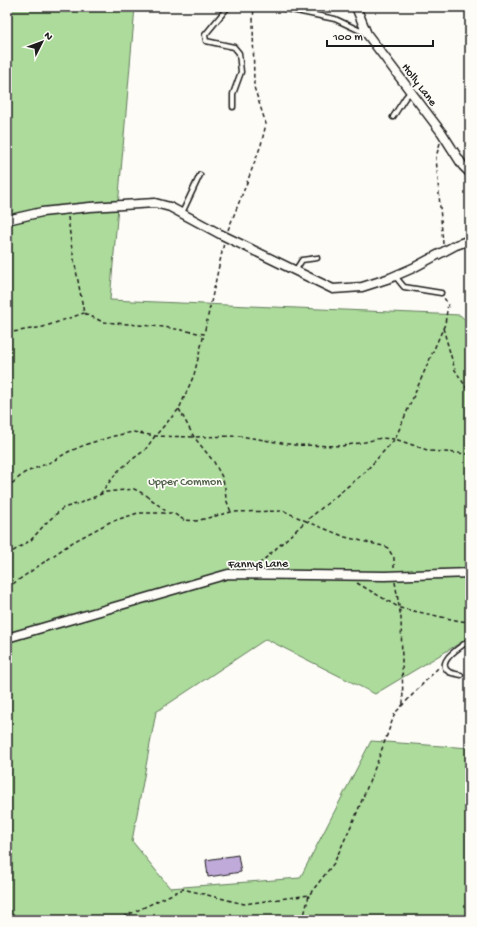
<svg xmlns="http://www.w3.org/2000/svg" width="477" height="927" viewBox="0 0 477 927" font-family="'Gochi Hand',sans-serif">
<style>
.green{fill:#acdb9b;stroke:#647c5c}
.building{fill:#c0aad9;stroke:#1c1c1c}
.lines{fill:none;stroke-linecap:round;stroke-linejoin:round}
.service-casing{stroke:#1c1c1c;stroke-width:7}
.minor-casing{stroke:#1c1c1c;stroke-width:11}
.path{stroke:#1c1c1c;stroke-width:1.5;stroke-dasharray:4 3;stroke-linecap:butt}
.service{stroke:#fdfcf7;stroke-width:4}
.minor{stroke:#fdfcf7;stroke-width:8}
.labels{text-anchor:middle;stroke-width:3.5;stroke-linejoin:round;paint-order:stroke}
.street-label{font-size:12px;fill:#1c1c1c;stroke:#fdfcf7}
.park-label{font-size:12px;fill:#4e5f48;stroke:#fdfcf7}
</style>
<rect width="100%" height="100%" fill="#fdfcf7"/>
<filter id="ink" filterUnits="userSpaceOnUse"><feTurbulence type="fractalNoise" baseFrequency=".025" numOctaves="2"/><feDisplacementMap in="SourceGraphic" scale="8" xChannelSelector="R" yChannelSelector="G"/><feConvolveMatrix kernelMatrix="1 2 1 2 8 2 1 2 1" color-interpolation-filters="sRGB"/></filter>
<g filter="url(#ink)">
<path class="green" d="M7 7H135L110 300 460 315 470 324V637L375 694 266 639 156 712 132 841 170 888 300 878 371 741 470 748V920H7Z"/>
<path class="building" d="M238 855 241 872 208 877 206 860Z"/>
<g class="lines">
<g class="service-casing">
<path id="service" d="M228 7 205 35 206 41 234 47 239 53 241 72 233 94V107
M277 7 335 19 367 34
M393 117 405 98 410 92
M182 213 200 175
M295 271 302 260 317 258
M395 276 404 287 441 293
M461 675C458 674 453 674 449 672 434 662 463 645 470 640"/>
</g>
<g class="minor-casing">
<path id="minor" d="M356 7 367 34 442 133 463 166 470 173
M7 220 42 212 90 207 155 203 170 207 220 234 333 289 362 287 390 278 413 268 456 245 470 240
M7 638 228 574 385 576 470 573"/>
</g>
<path class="path" d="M440 143 436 157 443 244
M68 217 71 243 84 313 103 322 164 327 204 334 224 243
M228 230 246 185 261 145 266 124 254 87 253 20 254 7
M443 328 455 370 470 393
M7 333 43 327 84 313
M179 409 194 437 214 462 222 477 225 488 226 499 231 512
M7 488 24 473 53 461 68 452 87 444 114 436 133 432 155 436 194 437 240 436 294 445 342 446 365 442 381 438 395 439 430 451 470 454
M100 494 118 471 130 461 145 450 155 436 179 409 194 375 204 334
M7 555 31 540 46 523 63 508 80 503 106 492 134 489 146 495 167 512
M394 568V558L387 547 345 537 306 521 365 472 395 439 445 324 448 304 444 298
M395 582 401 618 403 704
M357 583 400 608 460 621 470 622
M7 588 73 542 110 522 138 513H173L184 520 196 521 231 512 284 511 306 521 257 566
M117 920 183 889 244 904 309 895 334 863 356 815 378 760 395 713 439 667
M303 920 309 895"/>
<use href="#service" class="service"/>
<use href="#minor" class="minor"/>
</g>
</g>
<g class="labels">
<g class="street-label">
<text transform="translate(420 84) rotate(53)" y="4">Holly Lane</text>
<text transform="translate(258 563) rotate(-1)" y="4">Fannys Lane</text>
</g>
<g class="park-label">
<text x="185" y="485">Upper Common</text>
</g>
</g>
<rect width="477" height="927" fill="none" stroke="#fdfcf7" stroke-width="24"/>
<rect x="12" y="12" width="453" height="903" fill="none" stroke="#1c1c1c" stroke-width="1.5" filter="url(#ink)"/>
<g transform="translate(42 42) rotate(48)" stroke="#fdfcf7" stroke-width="3" paint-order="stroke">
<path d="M0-3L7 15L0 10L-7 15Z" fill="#1c1c1c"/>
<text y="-6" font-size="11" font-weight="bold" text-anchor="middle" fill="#1c1c1c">N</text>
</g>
<path d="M327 40v6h106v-6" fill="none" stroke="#1c1c1c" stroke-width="2"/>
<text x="333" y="40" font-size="12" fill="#1c1c1c" stroke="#fdfcf7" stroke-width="3" paint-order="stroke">100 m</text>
</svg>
